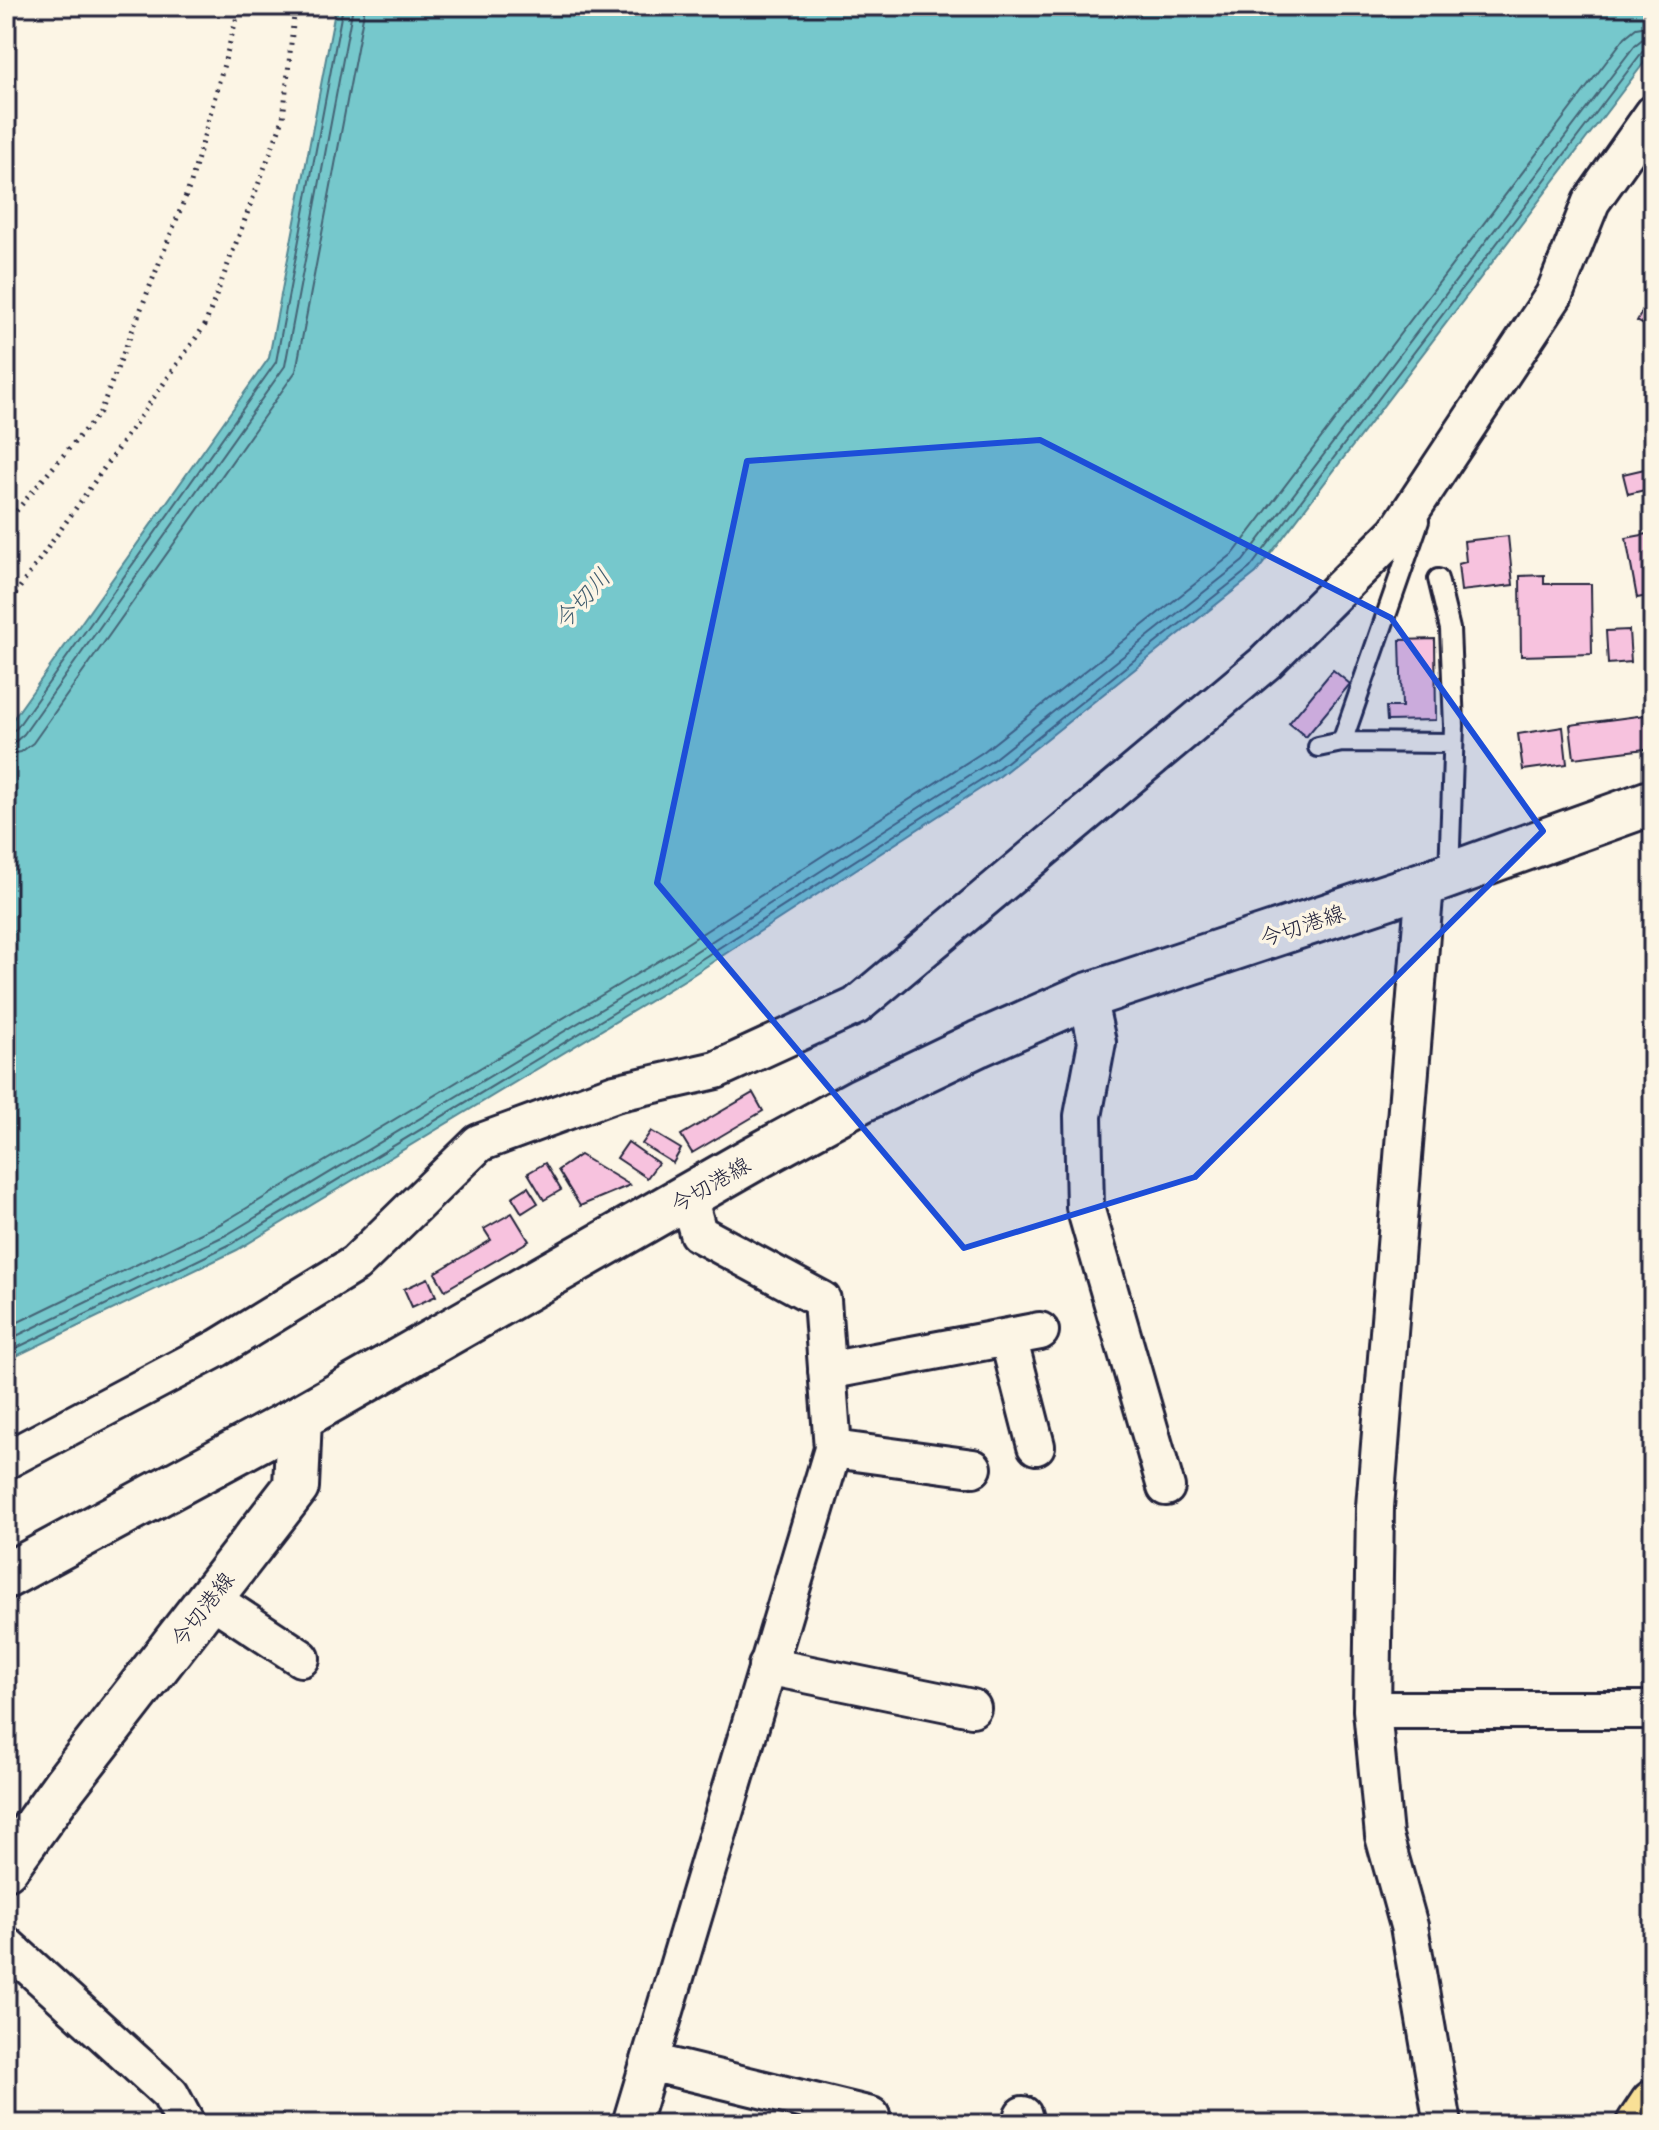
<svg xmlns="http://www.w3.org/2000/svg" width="1659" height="2130" viewBox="0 0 1659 2130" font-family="Pangolin,'Klee One',sans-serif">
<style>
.water{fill:#76c8cc;stroke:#548692;stroke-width:2}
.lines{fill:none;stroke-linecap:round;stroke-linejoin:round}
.shore{stroke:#446475;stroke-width:2}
.building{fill:#f7c2de;stroke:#22223b;stroke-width:2}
.lane-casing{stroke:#22223b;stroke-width:24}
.street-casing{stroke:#22223b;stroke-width:42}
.secondary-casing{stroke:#22223b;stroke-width:50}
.primary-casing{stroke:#22223b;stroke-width:50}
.path{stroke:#22223b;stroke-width:5;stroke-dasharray:2 6;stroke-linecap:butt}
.lane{stroke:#fcf5e5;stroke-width:18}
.street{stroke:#fcf5e5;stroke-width:36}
.secondary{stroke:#fcf5e5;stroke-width:44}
.primary{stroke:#f9e096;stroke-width:44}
.marked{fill:#1d4ed8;fill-opacity:0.2;stroke:#1d4ed8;stroke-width:6;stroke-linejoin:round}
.labels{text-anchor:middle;stroke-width:7;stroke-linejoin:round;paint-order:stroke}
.street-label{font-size:22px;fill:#22223b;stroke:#fcf5e5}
.water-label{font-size:24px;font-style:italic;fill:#3f5c6e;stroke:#fcf5e5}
</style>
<rect width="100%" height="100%" fill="#fcf5e5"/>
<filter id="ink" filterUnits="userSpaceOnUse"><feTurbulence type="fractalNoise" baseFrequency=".0125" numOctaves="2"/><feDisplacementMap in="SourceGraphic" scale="16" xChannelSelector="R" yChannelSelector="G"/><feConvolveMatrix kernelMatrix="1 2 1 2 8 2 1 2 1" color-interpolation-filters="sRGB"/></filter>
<g filter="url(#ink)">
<path class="water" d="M336 6H1653V51L1256 573 1000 776 691 976 237 1250 6 1361V729L269 358Z"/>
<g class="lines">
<path class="shore" d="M6 733 16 729 276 362 343 6
M6 743 16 741 24 734 285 366 353 6
M6 755 21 752 33 743 296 371 365 6
M6 1328 222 1223 675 951 983 752 1234 553 1625 37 1636 28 1653 25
M6 1341 228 1234 681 961 990 762 1243 561 1635 45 1644 38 1653 37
M6 1353 233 1243 686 969 996 770 1250 568 1643 51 1653 47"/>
</g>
<path class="building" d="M1653 291V330L1637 321Z
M1653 467V488L1628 494 1623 474Z
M1653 533V595L1637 598 1626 538Z
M1508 536 1513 585 1461 591 1458 564 1466 562 1464 541Z
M1544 575V584H1591L1592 654 1521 656 1520 576Z
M1629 630 1631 662 1608 664 1606 631Z
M1646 631H1653V698H1645Z
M1435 639 1436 720 1387 721 1386 707H1402L1400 640Z
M1333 670 1350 684 1306 737 1289 723Z
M1653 714V748L1574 758 1570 725Z
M1563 727 1567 764 1523 770 1518 734Z
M753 1093 763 1111 692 1153 681 1135Z
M651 1131 681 1149 673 1163 642 1144Z
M628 1142 658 1163 647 1178 617 1158Z
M580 1155 630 1185 580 1206 558 1170Z
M545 1163 561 1190 544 1200 528 1173Z
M528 1187 538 1203 522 1213 512 1197Z
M512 1213 529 1241 445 1290 435 1273 491 1240 484 1229Z
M428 1278 436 1296 412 1307 404 1289Z"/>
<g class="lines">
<g class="lane-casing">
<path id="lane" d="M1419 521 1342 742 1453 743
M1438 579 1450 629 1454 726 1449 875
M1318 747 1342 742"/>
</g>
<g class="street-casing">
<path id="street" d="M1425 884 1375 1507 1372 1710 1384 1836 1409 1926 1443 2124
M1087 996 1097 1042 1083 1116 1085 1207 1166 1487
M1008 1337 1036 1446
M827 1371 1040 1331
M833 1449 973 1468
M6 1460 218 1348 355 1264 479 1143 615 1093 716 1070 856 1006 1265 663 1397 532 1554 295 1591 202 1653 114
M210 1598 301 1658
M767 1666 972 1708
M1372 1710H1653
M6 1945 170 2094 186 2124
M650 2062 871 2116
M631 2124 833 1449 822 1300 698 1233 688 1196
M1021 2124 1023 2115"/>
</g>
<g class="secondary-casing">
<path id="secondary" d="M6 1576 299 1418 751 1160 861 1100 978 1044 1087 996 1425 884 1653 802
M6 1867 65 1785 296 1487 299 1418"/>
</g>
<g class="primary-casing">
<path id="primary" d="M1639 2124 1653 2103"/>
</g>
<path class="path" d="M6 523 100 412 191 183 240 6
M6 607 205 325 283 119 295 6"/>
<use href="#lane" class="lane"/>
<use href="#street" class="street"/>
<use href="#secondary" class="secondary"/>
<use href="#primary" class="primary"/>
</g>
</g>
<path class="marked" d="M1040 440 1391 618 1543 831 1195 1177 964 1248 657 883 747 461Z"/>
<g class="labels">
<g class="street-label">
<text transform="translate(1302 925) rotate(-18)" y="8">今切港線</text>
<text transform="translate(710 1184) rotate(-30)" y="8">今切港線</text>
<text transform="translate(202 1609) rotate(-52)" y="8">今切港線</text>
</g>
<g class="water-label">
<text transform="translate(582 599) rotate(-48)" y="8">今切川</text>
</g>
</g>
<rect width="1659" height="2130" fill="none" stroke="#fcf5e5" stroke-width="32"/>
<rect x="16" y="16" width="1627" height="2098" fill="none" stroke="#22223b" stroke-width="3" filter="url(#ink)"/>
</svg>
